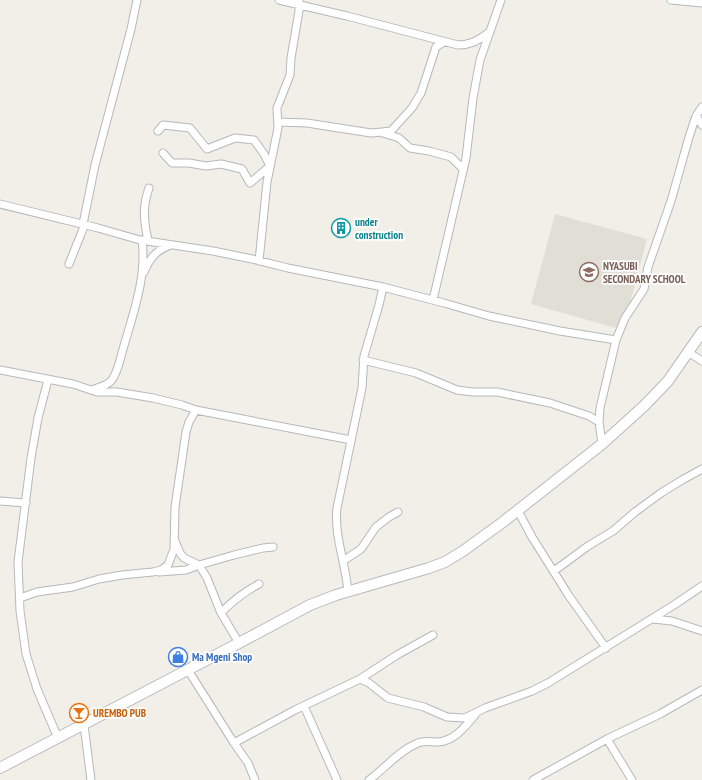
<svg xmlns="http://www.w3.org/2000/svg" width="702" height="780" viewBox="0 0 702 780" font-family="'PT Sans Narrow',sans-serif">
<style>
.education{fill:#e1ded6}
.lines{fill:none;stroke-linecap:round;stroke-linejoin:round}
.street-casing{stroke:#b5b8bc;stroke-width:9}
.secondary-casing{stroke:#b6babf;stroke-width:12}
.street{stroke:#fff;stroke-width:7}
.secondary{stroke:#fff;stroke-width:10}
.labels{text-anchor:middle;stroke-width:3.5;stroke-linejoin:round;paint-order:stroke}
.culture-label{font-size:11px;font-weight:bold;fill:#0d838f;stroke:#fff;text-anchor:start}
.education-label{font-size:11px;font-weight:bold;fill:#785e54;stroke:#fff;text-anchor:start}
.shop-label{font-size:11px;font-weight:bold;fill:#366cbe;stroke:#fff;text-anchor:start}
.food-label{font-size:11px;font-weight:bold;fill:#c56008;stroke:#fff;text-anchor:start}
</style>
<rect width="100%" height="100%" fill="#f1efe8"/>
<path class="education" d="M555 214 647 239 623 330 531 304Z"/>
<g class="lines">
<g class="street-casing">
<path id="street" d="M279 0 347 16 458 45C469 45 480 40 488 33
M671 0 702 3
M696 116 702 125
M279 122 307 123 371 133 382 132 391 131 412 108 421 93 436 47 444 42
M158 131 163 125 190 128 207 149 235 138 254 140 264 154 270 166 250 183 242 169 221 164 206 166 189 163H172L163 153
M383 133 399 138 410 148 429 151 451 157 463 169
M0 204 98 228 140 240 213 251 252 259 288 268 383 287 444 303 489 316 560 331 616 340
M83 224 95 165 131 29 137 0
M148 241C144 221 142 208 149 188
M259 261 267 182 278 128 277 108 290 75 291 58 299 11V0
M69 264 85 224
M144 272C150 258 156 250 171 245
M433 300 466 158 473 98 480 60 501 0
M688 352 702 361
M363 360 416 373 457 390 473 392H497L550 403 589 416 599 422
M0 370 73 384 97 392H117L153 398 182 405 196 410 351 440
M48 380 38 418 31 458 18 562 20 611 26 654 37 689 58 738
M91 390C98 388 106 386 111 381 118 373 120 359 123 349 133 314 147 277 142 240
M602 444 599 422 600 408 616 340 625 318 644 289 648 267 671 201 689 137 696 116 702 107
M0 501 26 503
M518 511 532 537 569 596 606 648
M175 541 180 553 184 558 199 565 207 578 221 613 239 643
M343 561 361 549 376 527 389 517 398 512
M554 571 588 546 613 531 635 512 661 493 682 480 702 469
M159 572 186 570 199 565 234 555 263 548 273 547
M348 592C346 564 334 537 337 508L362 388 364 356 379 305 383 287
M20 598 37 592 73 587 99 579 122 575 153 572 161 570 168 565 174 549 175 507 186 432 189 422 196 410
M221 613C233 600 244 592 259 584
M653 619 672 621 702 631
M188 670 234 743 248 763 255 780
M360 679 369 683 388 698 424 707 447 717 465 718 485 708 532 691 548 683 674 605 702 586
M304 706 337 780
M84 725 91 780
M607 739 632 780
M234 743 295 710 360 679 397 655 433 635
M369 780C383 770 400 750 416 744 423 740 430 742 438 742 454 741 465 727 475 715
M533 780 607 739 660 714 702 690"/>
</g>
<g class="secondary-casing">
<path id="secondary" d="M0 768 239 643 310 605 336 595 429 568 445 562 463 551 503 522 602 444 644 406 668 381 702 332"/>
</g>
<use href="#street" class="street"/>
<use href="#secondary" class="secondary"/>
</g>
<defs>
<g id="building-ring" transform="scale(1)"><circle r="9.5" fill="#fff" stroke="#0f9aa8" stroke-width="1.5"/><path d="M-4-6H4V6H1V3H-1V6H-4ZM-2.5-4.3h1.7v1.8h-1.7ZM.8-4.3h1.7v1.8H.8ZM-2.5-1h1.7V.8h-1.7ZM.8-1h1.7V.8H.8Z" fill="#0f9aa8"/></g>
<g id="school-ring" transform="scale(1)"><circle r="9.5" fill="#fff" stroke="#8d6e63" stroke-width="1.5"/><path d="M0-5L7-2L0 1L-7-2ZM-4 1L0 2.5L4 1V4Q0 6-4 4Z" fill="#8d6e63"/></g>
<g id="shop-ring" transform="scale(1)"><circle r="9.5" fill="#fff" stroke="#3f7fe0" stroke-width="1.5"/><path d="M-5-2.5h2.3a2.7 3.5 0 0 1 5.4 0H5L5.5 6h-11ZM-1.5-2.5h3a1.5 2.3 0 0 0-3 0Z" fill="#3f7fe0"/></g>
<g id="bar-ring" transform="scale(1)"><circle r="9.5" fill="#fff" stroke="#e8710a" stroke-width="1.5"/><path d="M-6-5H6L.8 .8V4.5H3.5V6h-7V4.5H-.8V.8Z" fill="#e8710a"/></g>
</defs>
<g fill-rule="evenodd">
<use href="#building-ring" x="341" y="228"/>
<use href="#school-ring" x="589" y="272"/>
<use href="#shop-ring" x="178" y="657"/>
<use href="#bar-ring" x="79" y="713"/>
</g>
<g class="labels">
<g class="culture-label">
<text x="355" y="226">under<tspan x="355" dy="13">construction</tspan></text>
</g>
<g class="education-label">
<text x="603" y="270">NYASUBI<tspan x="603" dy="13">SECONDARY SCHOOL</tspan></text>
</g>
<g class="shop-label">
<text x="192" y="661">Ma Mgeni Shop</text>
</g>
<g class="food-label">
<text x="93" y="717">UREMBO PUB</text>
</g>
</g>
</svg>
